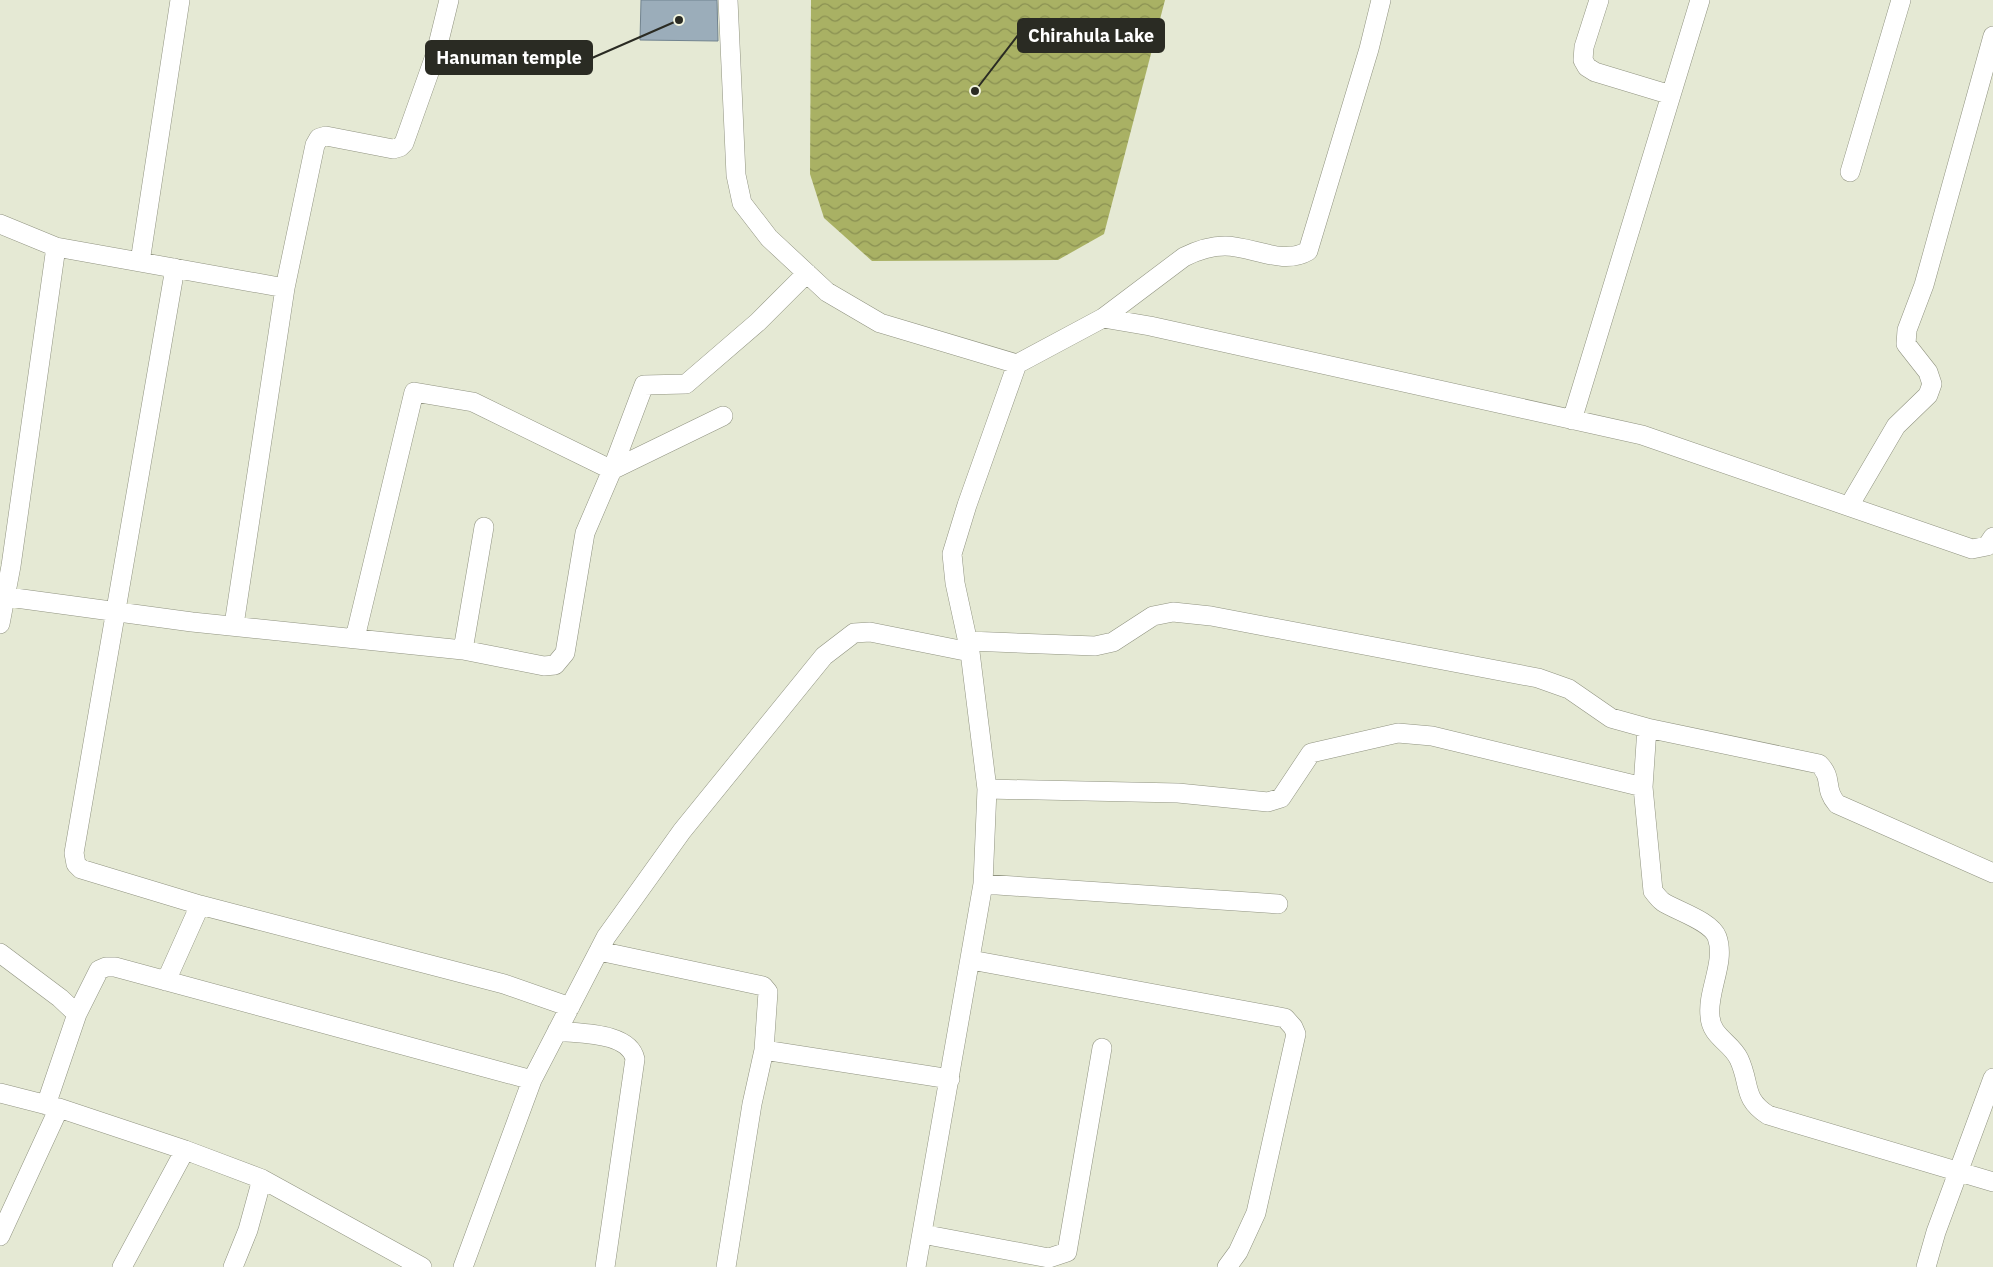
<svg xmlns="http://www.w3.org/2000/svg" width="1993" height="1267" viewBox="0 0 1993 1267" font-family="'IBM Plex Sans',sans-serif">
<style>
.water{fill:url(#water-waves)}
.building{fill:#9badba;stroke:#71838f}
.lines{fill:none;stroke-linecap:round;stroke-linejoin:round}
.minor-casing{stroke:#909380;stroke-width:20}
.minor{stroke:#fff;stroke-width:19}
.leader{fill:none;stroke:#2a2b23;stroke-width:2}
.callout-dot{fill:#2a2b23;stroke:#f3f6e1;stroke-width:2}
.callout{fill:#2a2b23;stroke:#2a2b23;stroke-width:2}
.callout-label{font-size:18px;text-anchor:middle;font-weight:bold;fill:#fff}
</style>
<defs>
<pattern id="water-waves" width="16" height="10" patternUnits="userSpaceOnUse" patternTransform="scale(1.25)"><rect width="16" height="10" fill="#a9b164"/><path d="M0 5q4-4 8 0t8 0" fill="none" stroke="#8a9052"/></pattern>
</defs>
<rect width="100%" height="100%" fill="#e5e9d4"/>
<path class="water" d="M811 0H1165L1104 234 1058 260 872 261 824 218 810 174Z"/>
<path class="building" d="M641 0H717L718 41 640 40Z"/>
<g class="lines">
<g class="minor-casing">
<path id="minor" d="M728 0 736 175 742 203 769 238 827 292 880 323 1017 364
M1599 0 1584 47 1583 60 1587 67 1595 72 1671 95
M1850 172 1901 0
M0 224 56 247 285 288 315 145 319 138 326 136 393 149 400 147 404 143 436 53 449 0
M140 262 180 0
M175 268 74 853 76 864 81 869 200 905
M1103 318 1150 326 1642 435 1972 549 1987 546 1993 537
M1572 420 1700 0
M612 470 644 385 686 384 758 322 807 273
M612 470 723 416
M1849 506 1896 426 1928 395 1932 384 1928 372 1906 344 1907 330 1924 285 1993 36
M0 596 192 622 463 650 484 527
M0 624 11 566 56 247
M234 625 285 288
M355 638 414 392 473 402 612 470 585 533 565 653 555 665 544 666 463 650
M968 641 1095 646 1113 642 1153 616 1173 612 1211 616 1538 678 1569 689 1611 718 1647 728 1819 764C1834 779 1823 788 1837 804L1993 873
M1647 728 1643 787 1653 891C1656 895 1659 899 1663 902 1677 911 1711 921 1717 937 1726 962 1707 991 1710 1016 1711 1037 1731 1042 1739 1059 1751 1085 1742 1098 1768 1115L1993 1182
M987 789 1178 793 1268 802 1281 798 1311 753 1398 733 1432 736 1643 787
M983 884 1278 904
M599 951 763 986 768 992 764 1050
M0 953 60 998 77 1014 46 1105
M971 960 1285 1018 1293 1027 1296 1034 1256 1213 1238 1252 1227 1267
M166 981 200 905 504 984 570 1007
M77 1014 99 970 106 967H115L532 1080
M557 1031C581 1034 629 1032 635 1059L605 1267
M0 1093 59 1108 185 1150 262 1179 422 1267
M922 1234 1049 1258 1067 1252 1102 1048
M0 1236 59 1108
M122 1267 185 1150
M233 1267 248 1230 262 1179
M463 1267 532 1080 606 937 682 831 824 656 854 633 870 632 970 652
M726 1267 752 1104 764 1050 950 1079
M916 1267 983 884 987 789 970 652 955 583 952 554 967 505 1017 364 1103 318 1184 257C1196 251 1212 246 1225 246 1252 246 1283 266 1308 251L1369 49 1381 0
M1926 1267 1936 1232 1993 1078"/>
</g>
<use href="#minor" class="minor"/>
</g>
<path class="leader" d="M975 91L1018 35M679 20L592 58"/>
<g class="callout-dot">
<circle cx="975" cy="91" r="5"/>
<circle cx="679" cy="20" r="5"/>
</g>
<g class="callout">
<rect x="1018" y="19" width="146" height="33" rx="5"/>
<rect x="426" y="41" width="166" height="33" rx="5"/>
</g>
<g class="callout-label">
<text x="1091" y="42">Chirahula Lake</text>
<text x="509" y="64">Hanuman temple</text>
</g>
</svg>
